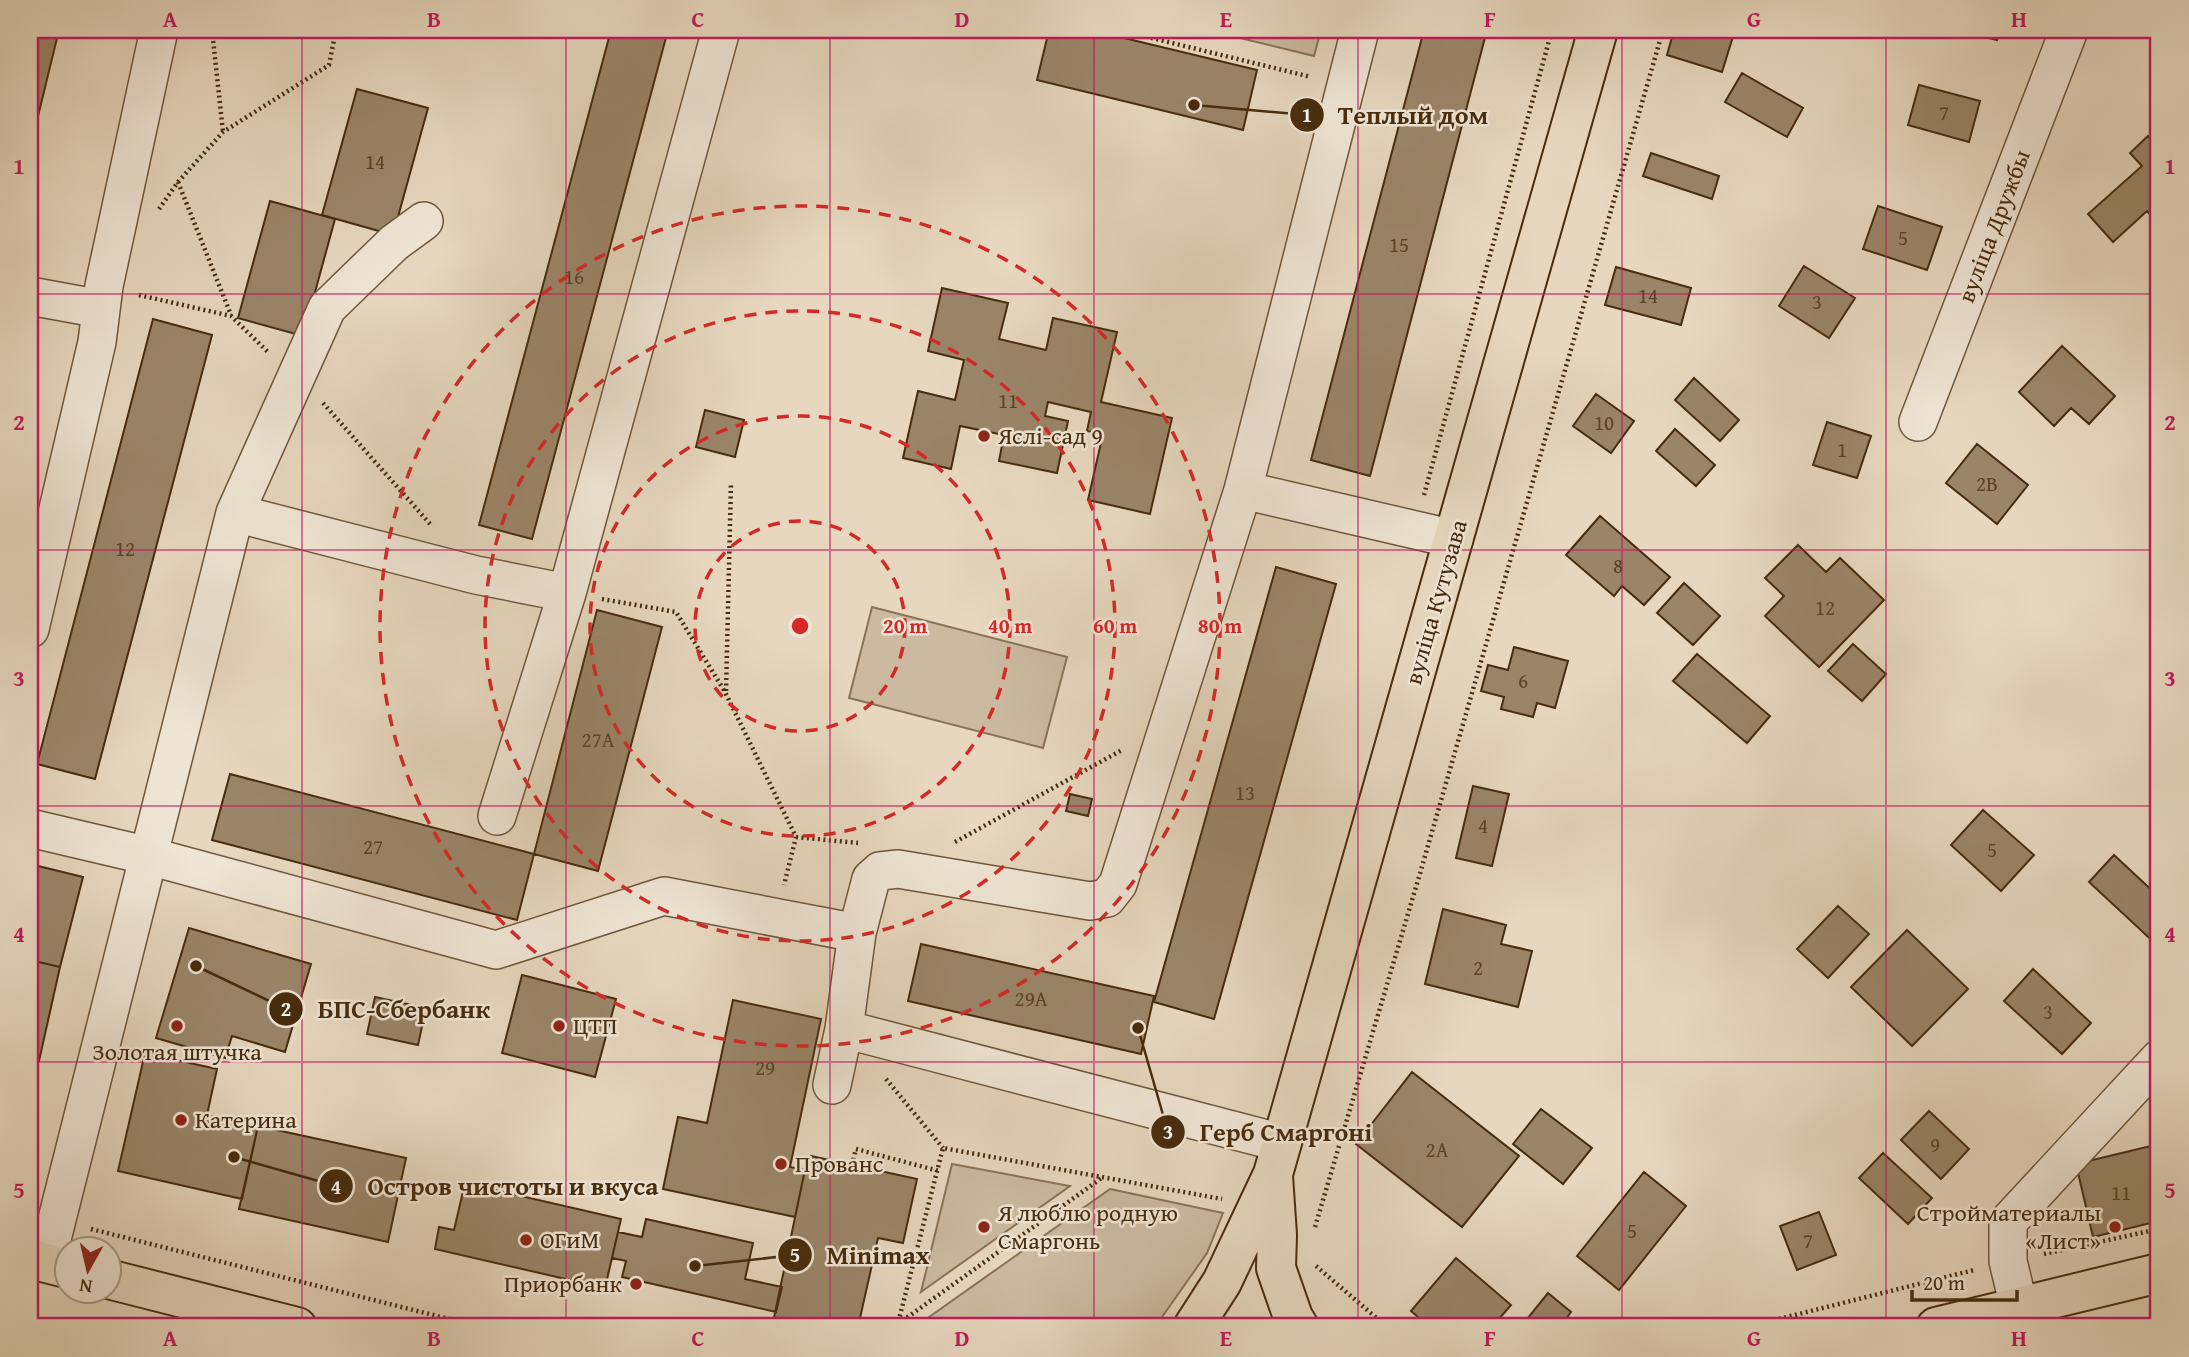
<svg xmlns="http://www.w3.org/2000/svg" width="2189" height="1357" viewBox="0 0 2189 1357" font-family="'Gentium Book Plus',serif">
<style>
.green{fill:#cbbaa0;stroke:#897356;stroke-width:2}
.building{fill:#9a8569;stroke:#472c0d;stroke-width:2}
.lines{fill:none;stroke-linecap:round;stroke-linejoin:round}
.minor-casing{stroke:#6f5739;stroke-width:40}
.major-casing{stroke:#472c0d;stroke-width:42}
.path{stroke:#472c0d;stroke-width:4.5;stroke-dasharray:2 3.5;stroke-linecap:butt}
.minor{stroke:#efe5d5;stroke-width:37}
.major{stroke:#e6d7be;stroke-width:38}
.grid{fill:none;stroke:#c2185b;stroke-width:2;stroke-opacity:0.55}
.ring{fill:none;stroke:#d62828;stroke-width:3.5;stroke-dasharray:12 9}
.poi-dot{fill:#8f2418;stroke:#efe5d5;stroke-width:2.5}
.labels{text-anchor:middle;stroke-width:5;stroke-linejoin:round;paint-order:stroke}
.number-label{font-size:21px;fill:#5c4224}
.street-label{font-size:24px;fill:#472c0d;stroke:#efe5d5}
.poi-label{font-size:24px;fill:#472c0d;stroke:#efe5d5;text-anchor:start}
.centre{fill:#d62828;stroke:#efe5d5;stroke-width:3.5}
.ring-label{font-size:21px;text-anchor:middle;font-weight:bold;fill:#d62828;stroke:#efe5d5;stroke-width:5;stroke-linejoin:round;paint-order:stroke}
.leader{fill:none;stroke:#472c0d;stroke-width:2.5}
.callout-dot{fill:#472c0d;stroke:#efe5d5;stroke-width:2.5}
.mark-label{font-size:21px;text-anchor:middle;font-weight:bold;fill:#fff}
.callout-label{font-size:26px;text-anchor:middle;font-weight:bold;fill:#472c0d;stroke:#efe5d5;stroke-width:5;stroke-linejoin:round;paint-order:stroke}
.neatline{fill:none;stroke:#c2185b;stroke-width:2.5}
.grid-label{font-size:23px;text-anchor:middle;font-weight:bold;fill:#c2185b}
</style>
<rect width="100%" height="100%" fill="#e6d7be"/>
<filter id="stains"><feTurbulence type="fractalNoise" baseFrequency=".00286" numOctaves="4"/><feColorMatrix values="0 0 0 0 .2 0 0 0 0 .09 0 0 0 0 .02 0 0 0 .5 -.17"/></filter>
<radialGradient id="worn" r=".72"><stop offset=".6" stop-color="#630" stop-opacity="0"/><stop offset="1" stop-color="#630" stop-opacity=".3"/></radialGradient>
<path class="green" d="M1207 30H1321L1314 56Z
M872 607 1067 657 1043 748 849 698Z
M952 1164 1070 1186 921 1292Z
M1110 1189 1223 1213 1207 1253 1155 1327H915Z"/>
<path class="building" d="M30 30H59L30 149Z
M611 30H668L532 539 479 525Z
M1049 30H1091L1257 70 1243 130 1037 80Z
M1424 30H1487L1370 476 1311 460Z
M1674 30H1735L1722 72 1667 55Z
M1955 30H1999L1997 40Z
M1742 73 1803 108 1787 137 1725 102Z
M1919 85 1980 101 1969 142 1908 125Z
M357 89 428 108 393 235 322 215Z
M2148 136 2159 149V224L2147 211 2113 242 2088 214 2142 166 2130 153Z
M1651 153 1719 176 1712 199 1643 176Z
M270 201 335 219 303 336 238 318Z
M1878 206 1942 227 1927 270 1863 249Z
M1804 266 1855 298 1829 338 1779 306Z
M1616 267 1691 288 1681 325 1605 305Z
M942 288 1008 303 999 339 1046 350 1053 318 1117 332 1101 402 1172 418 1150 514 1088 500 1103 434 1087 431 1091 412 1048 402 1045 416 1068 421 1057 473 999 461 1004 435 960 426 951 469 903 458 918 391 955 400 964 360 928 351Z
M153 319 212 335 95 779 37 764Z
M2062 346 2115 396 2089 424 2071 408 2054 426 2019 392Z
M1694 378 1739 420 1720 441 1675 400Z
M1596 394 1634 421 1611 453 1573 426Z
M705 410 744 420 735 457 696 447Z
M1827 422 1871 436 1857 478 1813 465Z
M1675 429 1715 465 1696 486 1656 451Z
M1977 444 2028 485 1997 524 1946 483Z
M1600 516 1670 577 1644 605 1622 586 1614 596 1566 555Z
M1798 545 1826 572 1840 558 1884 600 1819 667 1765 616 1784 596 1765 578Z
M1276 567 1336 584 1214 1019 1154 1002Z
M1684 583 1720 616 1693 645 1657 613Z
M597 610 662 627 598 871 534 854Z
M1853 644 1886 674 1862 701 1828 671Z
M1514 647 1568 661 1555 708 1537 703 1533 717 1501 709 1504 697 1481 691 1488 665 1508 670Z
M1697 654 1770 716 1747 743 1673 681Z
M230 774 534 854 517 920 212 840Z
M1473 786 1509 794 1492 866 1456 858Z
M1070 794 1092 799 1088 816 1066 811Z
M1983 810 2034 855 2001 891 1951 845Z
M2114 855 2159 897V947L2089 882Z
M30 864 83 877 60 967 30 960Z
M1838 906 1869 934 1828 978 1797 949Z
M1443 909 1506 925 1501 944 1532 951 1518 1007 1425 984Z
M189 928 311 964 285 1052 232 1036 225 1058 156 1038Z
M1907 930 1968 989 1912 1046 1851 987Z
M921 944 1154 996 1141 1054 908 1001Z
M30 960 60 967 39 1061 30 1059Z
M2033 969 2091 1023 2062 1054 2004 1001Z
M522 975 616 999 595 1077 502 1053Z
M375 997 426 1008 418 1045 367 1034Z
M733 1000 821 1019 790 1167 805 1170 795 1217 663 1189 678 1117 707 1123Z
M145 1053 217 1069 207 1115 258 1126 242 1199 118 1171Z
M1412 1072 1519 1156 1462 1227 1356 1144Z
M1541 1109 1592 1148 1563 1184 1513 1144Z
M1929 1111 1969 1149 1941 1179 1901 1140Z
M258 1126 406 1158 388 1242 239 1209Z
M2159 1144V1221L2093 1237 2076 1164Z
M1883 1153 1932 1198 1908 1224 1859 1178Z
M811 1156 917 1179 903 1243 878 1238 858 1327H772L805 1170Z
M1644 1172 1686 1206 1619 1290 1577 1256Z
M465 1183 621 1219 605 1288 435 1249 439 1227 454 1230Z
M1819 1212 1836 1255 1797 1270 1780 1226Z
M646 1219 753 1243 745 1279 782 1287 776 1312 622 1277 626 1261 612 1258 618 1232 642 1237Z
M1456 1258 1511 1305 1492 1327H1429L1411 1311Z
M1548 1293 1571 1312 1560 1327H1537L1527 1319Z"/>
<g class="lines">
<g class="minor-casing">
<path id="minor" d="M30 296 101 309
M1918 422 2069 30
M1243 490 1454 539
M235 513 476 575 567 593
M30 629 97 342 104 286 159 30
M497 816 567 593 721 30
M30 828 149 856 496 950 664 896 857 933
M844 1029 1282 1143
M832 1085 844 1029 857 933 871 879 880 871 898 869 1090 901 1107 898 1118 884 1243 490 1360 30
M46 1263 235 513 327 308 394 243 424 221
M2019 1307 2008 1261V1222L2159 1059"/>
</g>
<g class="major-casing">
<path id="major" d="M1273 1176 1277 1235 1276 1268 1293 1317 1299 1327
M30 1259 66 1268
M108 1279 297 1327
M1193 1327 1222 1282 1273 1174 1598 30
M1936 1327 2159 1273"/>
</g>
<path class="path" d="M212 30 223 132
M1119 30 1311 77
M178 182 231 315
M159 209 178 182 223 132 329 65 336 30
M139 295 231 316 268 352
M323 403 431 525
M1424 495 1552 30
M602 599 676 612 725 692 796 837 784 885
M726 691 731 483
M796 837 858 843
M955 842 1122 750
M886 1079 943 1148
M852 1165 856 1149 939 1171
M1315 1227 1421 870 1663 30
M91 1229 481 1327
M2044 1254 2159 1229
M1316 1266 1387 1327
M898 1324 1103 1177
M897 1327 943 1148 1222 1199
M1747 1327 1974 1270"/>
<use href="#minor" class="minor"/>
<use href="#major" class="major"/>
</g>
<path class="grid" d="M302 30V1327M566 30V1327M830 30V1327M1094 30V1327M1358 30V1327M1622 30V1327M1886 30V1327M30 294H2159M30 550H2159M30 806H2159M30 1062H2159"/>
<g class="ring">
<circle cx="800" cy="626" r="105"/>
<circle cx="800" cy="626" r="210"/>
<circle cx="800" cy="626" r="315"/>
<circle cx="800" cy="626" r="420"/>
</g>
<g class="poi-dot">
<circle cx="984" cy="436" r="7"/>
<circle cx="177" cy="1026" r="7"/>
<circle cx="559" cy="1026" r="7"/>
<circle cx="181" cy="1120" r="7"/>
<circle cx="781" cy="1164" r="7"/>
<circle cx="984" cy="1227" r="7"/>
<circle cx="2115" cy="1227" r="7"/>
<circle cx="526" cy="1240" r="7"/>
<circle cx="636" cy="1284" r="7"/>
</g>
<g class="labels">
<g class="number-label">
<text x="1944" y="120">7</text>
<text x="375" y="169">14</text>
<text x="1903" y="245">5</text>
<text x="1399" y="252">15</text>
<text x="574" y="284">16</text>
<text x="1648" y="303">14</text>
<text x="1817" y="309">3</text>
<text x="1008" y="408">11</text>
<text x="1604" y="430">10</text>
<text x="1842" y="457">1</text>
<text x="1987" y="491">2В</text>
<text x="125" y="556">12</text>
<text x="1618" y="573">8</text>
<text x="1825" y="615">12</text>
<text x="1523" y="688">6</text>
<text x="598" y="747">27А</text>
<text x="1245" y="800">13</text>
<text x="1483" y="833">4</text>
<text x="373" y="854">27</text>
<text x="1992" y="857">5</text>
<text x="1478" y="975">2</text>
<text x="1031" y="1006">29А</text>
<text x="2048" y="1019">3</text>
<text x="765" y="1075">29</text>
<text x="1935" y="1152">9</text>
<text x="1437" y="1157">2А</text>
<text x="2121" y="1200">11</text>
<text x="1632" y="1238">5</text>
<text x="1808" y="1248">7</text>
</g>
<g class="street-label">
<text transform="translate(1994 226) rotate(-69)" y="8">вуліца Дружбы</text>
<text transform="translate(1436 602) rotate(-74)" y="8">вуліца Кутузава</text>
</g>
<g class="poi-label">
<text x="998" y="444">Яслі-сад 9</text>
<text x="573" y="1034">ЦТП</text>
<text x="177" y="1060" text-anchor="middle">Золотая штучка</text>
<text x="195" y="1128">Катерина</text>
<text x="795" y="1172">Прованс</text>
<text x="998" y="1221">Я люблю родную<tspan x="998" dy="28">Смаргонь</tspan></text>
<text x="2101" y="1221" text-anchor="end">Стройматериалы<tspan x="2101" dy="28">«Лист»</tspan></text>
<text x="540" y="1248">ОГиМ</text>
<text x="622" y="1292" text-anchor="end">Приорбанк</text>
</g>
</g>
<circle cx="800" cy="626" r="10" class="centre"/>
<g class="ring-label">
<text x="905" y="633">20 m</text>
<text x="1010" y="633">40 m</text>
<text x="1115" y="633">60 m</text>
<text x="1220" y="633">80 m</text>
</g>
<path class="leader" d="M1194 105L1307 115M196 966L286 1009M1138 1028L1168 1132M234 1157L336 1186M695 1266L795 1255"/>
<g class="callout-dot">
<circle cx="1194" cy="105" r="7"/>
<circle cx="196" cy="966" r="7"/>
<circle cx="1138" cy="1028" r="7"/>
<circle cx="234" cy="1157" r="7"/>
<circle cx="695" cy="1266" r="7"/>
<circle cx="1307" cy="115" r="18"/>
<circle cx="286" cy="1009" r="18"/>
<circle cx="1168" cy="1132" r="18"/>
<circle cx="336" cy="1186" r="18"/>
<circle cx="795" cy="1255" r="18"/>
</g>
<g class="mark-label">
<text x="1307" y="122">1</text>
<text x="286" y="1016">2</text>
<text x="1168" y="1139">3</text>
<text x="336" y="1194">4</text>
<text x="795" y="1262">5</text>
</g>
<g class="callout-label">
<text x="1413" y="124">Теплый дом</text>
<text x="404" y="1018">БПС-Сбербанк</text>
<text x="1286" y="1141">Герб Смаргоні</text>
<text x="513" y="1195">Остров чистоты и вкуса</text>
<text x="878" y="1264">Minimax</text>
</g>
<rect width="2189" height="1357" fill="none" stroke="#e6d7be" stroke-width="77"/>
<g transform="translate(88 1270) rotate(188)"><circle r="33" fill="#efe5d5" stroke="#ac9b85" stroke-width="2"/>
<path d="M0-5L12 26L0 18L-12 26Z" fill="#8f2418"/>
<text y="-10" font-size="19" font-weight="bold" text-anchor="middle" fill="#472c0d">N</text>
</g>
<path d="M1912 1290v10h105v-10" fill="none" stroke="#472c0d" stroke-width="3.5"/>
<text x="1923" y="1290" font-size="21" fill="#472c0d" stroke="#efe5d5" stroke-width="5" paint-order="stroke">20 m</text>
<rect x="38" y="38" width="2112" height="1280" class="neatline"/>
<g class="grid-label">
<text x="170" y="27">A</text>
<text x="434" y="27">B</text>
<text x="698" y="27">C</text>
<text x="962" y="27">D</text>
<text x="1226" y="27">E</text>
<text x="1490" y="27">F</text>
<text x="1754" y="27">G</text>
<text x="2019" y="27">H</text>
<text x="19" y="174">1</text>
<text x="2170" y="174">1</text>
<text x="19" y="430">2</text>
<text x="2170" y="430">2</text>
<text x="19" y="686">3</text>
<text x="2170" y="686">3</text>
<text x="19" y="942">4</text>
<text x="2170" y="942">4</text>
<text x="19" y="1198">5</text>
<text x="2170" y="1198">5</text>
<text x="170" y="1346">A</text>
<text x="434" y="1346">B</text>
<text x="698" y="1346">C</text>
<text x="962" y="1346">D</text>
<text x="1226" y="1346">E</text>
<text x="1490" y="1346">F</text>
<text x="1754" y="1346">G</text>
<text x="2019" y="1346">H</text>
</g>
<rect width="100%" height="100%" filter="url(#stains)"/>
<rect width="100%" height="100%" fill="url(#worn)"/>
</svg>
